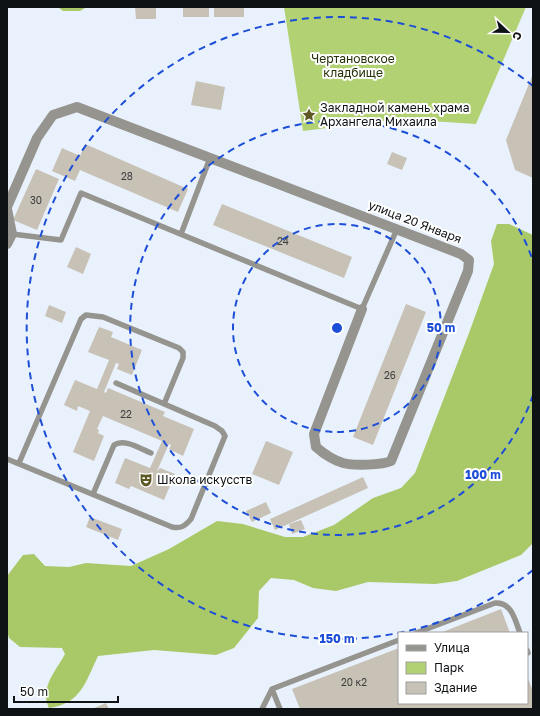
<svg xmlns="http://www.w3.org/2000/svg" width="540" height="716" viewBox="0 0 540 716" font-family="'Golos Text',sans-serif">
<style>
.green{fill:#b2d173}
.forest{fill:#a9c968}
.building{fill:#c7c1b6}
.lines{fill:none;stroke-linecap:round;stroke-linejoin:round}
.service{stroke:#96948f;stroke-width:5.5}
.minor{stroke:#96948f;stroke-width:10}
.ring{fill:none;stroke:#1d4ed8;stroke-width:2;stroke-dasharray:7 5}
.labels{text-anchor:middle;stroke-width:4;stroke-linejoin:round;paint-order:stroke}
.number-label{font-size:10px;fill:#3d3e3d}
.park-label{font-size:12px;fill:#243006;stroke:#fff}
.poi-label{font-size:12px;fill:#0f1215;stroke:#fff;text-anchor:start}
.street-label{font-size:12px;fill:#0f1215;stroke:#fff}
.centre{fill:#1d4ed8;stroke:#fff;stroke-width:2}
.ring-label{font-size:12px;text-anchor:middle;font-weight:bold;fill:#1d4ed8;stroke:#fff;stroke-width:4;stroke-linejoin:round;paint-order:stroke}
</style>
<rect width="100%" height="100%" fill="#e9f2fc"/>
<path class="green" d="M284 7H526L476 124 399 119 303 131Z"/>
<path class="forest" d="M58 7H87L80 11H63Z
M497 224H509L533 235V543L521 555 457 581 435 584 368 582 336 591 313 588 294 580 271 578 259 591 258 618 234 648 216 655 154 650 98 656C86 681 81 704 49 708 39 688 56 671 65 654L62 648 20 647 9 638 7 631V576L23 555 34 554 45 566 69 567 86 563 131 566 169 549 217 521 243 524 285 537H303L334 525 373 498 401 488 415 473 469 333 494 264 491 241Z"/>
<path class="building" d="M135 7H156V19H136Z
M183 7H209V17H183Z
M214 7H244V17H214Z
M533 74V178L515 170 506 140Z
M196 81 225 87 221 110 191 105Z
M85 144 188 189 178 212 80 170 75 181 52 171 62 148 80 156Z
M392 152 407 158 402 170 387 164Z
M36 169 59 179 37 230 13 220Z
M222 204 352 257 344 278 213 225Z
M76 247 91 254 83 274 67 267Z
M406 304 426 312 373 445 353 437Z
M49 305 66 312 62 323 45 316Z
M99 327 113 332 111 337 142 350 132 375 117 369 119 364 116 363 104 392 106 393 108 388 165 412 163 416 194 429 183 456 169 449 171 445 169 444 157 471 160 468 175 474 164 500 131 486 129 489 115 483 125 458 150 468 162 441 103 416 97 429 99 430 98 433 104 436 94 461 73 452 90 411 78 406 77 411 64 405 75 380 97 389 109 360 88 352Z
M266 441 293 452 279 485 252 474Z
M363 477 368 488 275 530 270 519Z
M266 502 271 513 252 522 246 511Z
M90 517 122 529 118 540 86 527Z
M301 520 305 529 292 534 289 524Z
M501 609 510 633H440Z
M399 648V703H527V676L533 691V709H300L292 689Z
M106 703 109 709H92Z"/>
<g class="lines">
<path class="service" d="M12 234 61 240 81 193 362 309 397 229
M181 234 210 158
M7 459 172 527C181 529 185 526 191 519L225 436 222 431 215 426 116 383
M19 463 81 319 86 315 103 317 179 348 183 352V358L164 404
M93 494 114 445C124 438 141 449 151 453
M416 633 495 603C512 602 515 620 520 633
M527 650 528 653
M272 689 280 709
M262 709 272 689 399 640"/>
<path class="minor" d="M7 207 37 138 53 115 77 107 461 254 469 260 468 271 391 461C382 465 354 466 343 463 333 460 324 454 316 447L314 434 362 309
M7 209 12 234 7 244"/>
</g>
<g class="ring">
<circle cx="337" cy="328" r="104"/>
<path d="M533 395A207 207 0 1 1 533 261"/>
<path d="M533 570A311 311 0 1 1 533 86"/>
</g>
<defs>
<g id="sight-bare" transform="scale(1.08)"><path d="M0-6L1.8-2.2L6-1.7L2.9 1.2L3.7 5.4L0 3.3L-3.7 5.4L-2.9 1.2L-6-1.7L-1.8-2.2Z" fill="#5e5824" stroke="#fff" stroke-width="2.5" paint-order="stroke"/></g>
<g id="theatre-bare" transform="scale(1.08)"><path d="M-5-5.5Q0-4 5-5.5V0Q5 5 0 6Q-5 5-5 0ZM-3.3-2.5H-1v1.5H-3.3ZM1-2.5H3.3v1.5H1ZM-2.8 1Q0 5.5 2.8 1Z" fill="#5e5824" stroke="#fff" stroke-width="2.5" paint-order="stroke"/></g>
</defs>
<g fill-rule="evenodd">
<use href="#sight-bare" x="309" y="115"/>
<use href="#theatre-bare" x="146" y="480"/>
</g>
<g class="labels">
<g class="number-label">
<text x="127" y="180">28</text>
<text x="36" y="204">30</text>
<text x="283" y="245">24</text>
<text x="390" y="379">26</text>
<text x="126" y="418">22</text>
<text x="354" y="686">20 к2</text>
</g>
<g class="park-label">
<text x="353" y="63">Чертановское<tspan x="353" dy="14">кладбище</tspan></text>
</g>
<g class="poi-label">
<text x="320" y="112">Закладной камень храма<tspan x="320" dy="14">Архангела Михаила</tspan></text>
<text x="157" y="484">Школа искусств</text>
</g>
<g class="street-label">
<text transform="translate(415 222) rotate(21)" y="4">улица 20 Января</text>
</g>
</g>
<circle cx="337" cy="328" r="6" class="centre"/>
<g class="ring-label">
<text x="441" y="332">50 m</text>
<text x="483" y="479">100 m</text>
<text x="337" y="643">150 m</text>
</g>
<rect width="540" height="716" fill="none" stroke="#0f1215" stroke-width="16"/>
<rect x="398" y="632" width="130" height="72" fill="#ffffff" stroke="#9fa0a1"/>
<rect x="406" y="645" width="20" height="6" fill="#96948f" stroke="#9fa0a1"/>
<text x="434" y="652" font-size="12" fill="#0f1215">Улица</text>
<rect x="406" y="662" width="20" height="12" fill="#b2d173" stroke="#9fa0a1"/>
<text x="434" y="672" font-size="12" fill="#0f1215">Парк</text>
<rect x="406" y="682" width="20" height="12" fill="#c7c1b6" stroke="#9fa0a1"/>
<text x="434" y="692" font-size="12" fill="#0f1215">Здание</text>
<g transform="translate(508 32) rotate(112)" stroke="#ffffff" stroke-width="3" paint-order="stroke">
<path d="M0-3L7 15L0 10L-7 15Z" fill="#0f1215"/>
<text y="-6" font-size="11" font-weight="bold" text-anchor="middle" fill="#0f1215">С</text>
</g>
<path d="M14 696v6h104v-6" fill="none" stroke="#0f1215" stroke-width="2"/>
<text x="20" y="696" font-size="12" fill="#0f1215" stroke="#ffffff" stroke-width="3" paint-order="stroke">50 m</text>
</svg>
